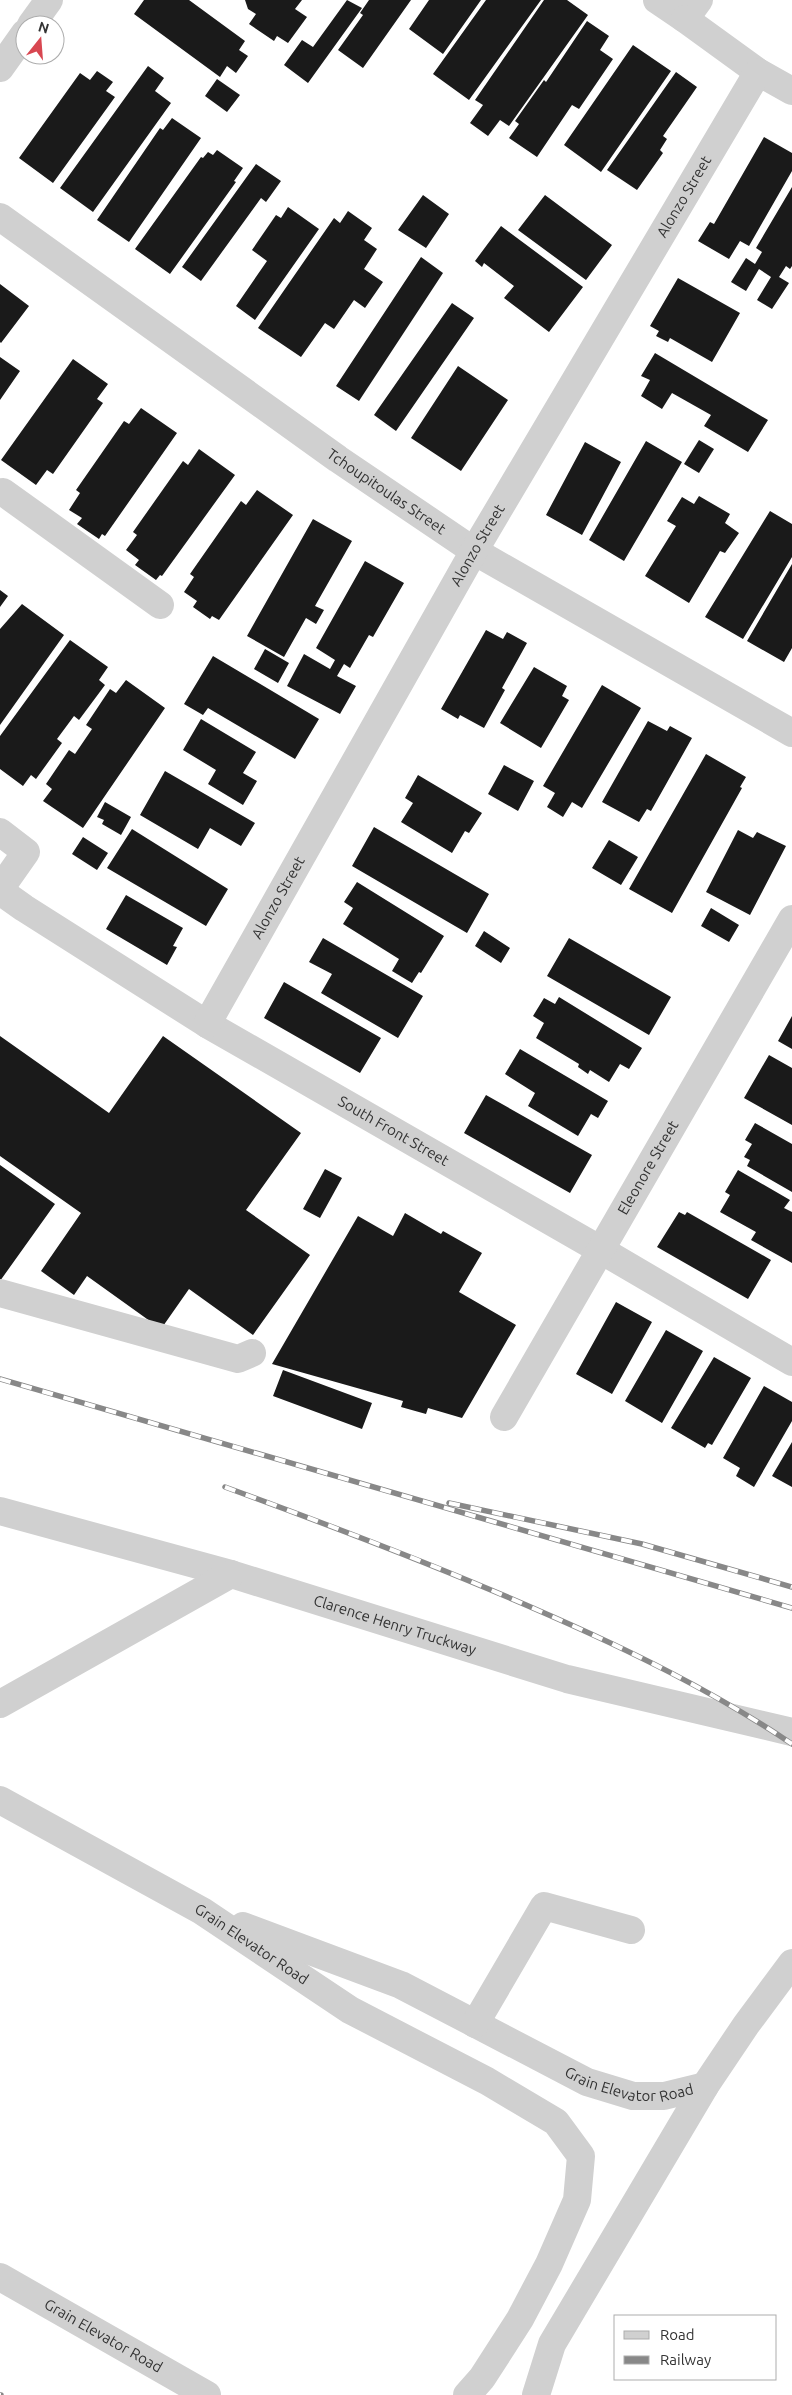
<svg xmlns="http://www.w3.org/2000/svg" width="792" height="2395" viewBox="0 0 792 2395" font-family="Ubuntu,sans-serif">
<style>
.building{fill:#1a1a1a}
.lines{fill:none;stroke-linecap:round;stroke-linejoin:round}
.minor{stroke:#d0d0d0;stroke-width:28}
.rail-casing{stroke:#888;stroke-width:5.5}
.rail{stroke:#fff;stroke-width:4;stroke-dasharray:11;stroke-linecap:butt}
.labels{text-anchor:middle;stroke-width:5;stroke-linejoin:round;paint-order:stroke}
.street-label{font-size:15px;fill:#333;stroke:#fff}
</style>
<rect width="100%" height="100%" fill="#fff"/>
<path class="building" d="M144 0H189L245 41 239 50 248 56 236 73 227 66 220 77 134 14Z
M245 0H302L295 9 307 17 288 43 277 36 274 41 249 24 256 14 248 9Z
M347 0 362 8 308 83 284 65 302 40 313 47Z
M369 0H411L363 68 338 50 363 15 360 13Z
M429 0H481L443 54 409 29Z
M486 0H541L469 100 433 74Z
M544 0H567L588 15 509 126 500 120 488 136 470 123 483 105 475 100Z
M587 21 609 36 600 50 613 59 579 109 572 105 537 157 509 138 519 124 515 121 544 80 546 82Z
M633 45 671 71 601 172 564 145Z
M148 66 164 78 155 91 171 103 93 212 60 188Z
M97 71 113 82 106 91 115 97 53 183 19 158 80 73 90 80Z
M676 72 697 87 663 136 667 139 660 150 663 153 637 190 607 170Z
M217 79 240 95 227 112 205 96Z
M172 118 201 138 129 242 97 220 160 128 163 130Z
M764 137 792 153V171L749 246 740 241 729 259 698 241 710 222 714 224Z
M217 150 243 168 234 181 236 182 170 274 135 249 201 157 203 158 208 152 213 155Z
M256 164 281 181 266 202 261 198 201 281 182 267Z
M792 187V266L790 269 786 266 779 277 789 283 772 309 757 300 771 277 759 269 746 291 731 282 746 258 755 264 762 252 756 248Z
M423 195 449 214 426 248 398 230Z
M545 195 612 245 586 280 518 230Z
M288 207 319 229 255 320 236 306 267 261 252 250 276 215 281 218Z
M348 211 372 228 364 240 377 249 364 269 383 282 365 308 354 300 334 329 325 323 301 357 258 328 334 218 340 223Z
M501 226 583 287 549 332 504 298 514 286 484 263 482 267 475 261Z
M421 257 443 273 359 401 336 386Z
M678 278 740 313 712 362 670 338 668 342 656 336 659 331 650 326Z
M0 284 29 306 1 343 0 342Z
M452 303 474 318 396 431 374 415Z
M655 353 768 420 748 452 704 426 711 415 672 393 662 409 641 396 650 380 641 376Z
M0 357 20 371 0 400Z
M73 359 108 384 97 399 103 403 53 474 47 470 36 485 1 460Z
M458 366 508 400 461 471 411 438Z
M141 408 177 433 105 536 102 534 99 539 77 524 82 518 69 510 80 493 76 490 124 421 129 424Z
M699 440 714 449 699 473 684 464Z
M646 441 682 462 624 561 589 540Z
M585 442 621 462 582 535 546 515Z
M199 449 235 475 162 576 160 575 156 580 135 565 139 560 126 550 137 535 133 532 183 461 188 465Z
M257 490 293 515 219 620 212 616 210 619 193 607 197 601 184 592 194 577 190 574 241 501 246 505Z
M699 496 730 514 725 523 739 533 725 553 720 551 689 603 645 576 676 526 667 521 682 497 694 504Z
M770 511 792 524V557L743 639 705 617Z
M313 519 352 541 315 606 324 610 316 624 306 618 284 657 247 636Z
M365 561 404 583 373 637 369 635 350 668 344 664 337 676 356 686 340 714 287 686 304 654 330 669 335 660 316 648Z
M792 564V648L784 662 747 641Z
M0 590 8 596 0 607Z
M22 604 64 635 0 725V629Z
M486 630 503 639 507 632 527 643 502 688 505 690 484 728 460 715 458 719 441 709Z
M70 640 108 667 99 680 105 685 79 720 74 716 57 739 62 743 36 779 31 775 23 786 0 769V736Z
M265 649 289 663 278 683 254 669Z
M213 656 319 719 295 759 208 708 203 715 184 704Z
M534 667 567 686 562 696 569 700 541 748 500 723Z
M126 680 165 708 83 828 43 801 52 789 46 784 69 750 75 754 92 729 86 725 110 689 116 693Z
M602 685 641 708 582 808 572 802 563 817 547 807 555 793 543 786Z
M201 719 256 752 243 773 257 781 243 805 208 784 216 770 183 750Z
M648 721 667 731 670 726 692 738 651 811 647 809 639 822 602 802Z
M706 754 746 777 740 787 742 788 672 913 629 889Z
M504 765 534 781 518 811 488 794Z
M165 771 255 823 241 846 210 828 198 849 140 815Z
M418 775 482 813 469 833 465 831 452 853 401 822 413 803 405 798Z
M105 802 131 817 121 835 102 824 104 820 97 817Z
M374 827 489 894 467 933 352 866Z
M132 829 228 889 206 926 107 868Z
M738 830 753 838 757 832 786 846 750 915 706 892Z
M83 837 108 853 97 870 72 854Z
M609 840 638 857 621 885 592 868Z
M357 882 444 936 421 973 419 972 412 983 392 971 399 959 343 924 353 908 344 902Z
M126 895 183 928 173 946 177 947 167 965 106 929Z
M711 908 739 925 729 942 701 926Z
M484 931 510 948 501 963 475 946Z
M323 938 423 996 398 1038 321 993 332 974 309 962Z
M569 938 671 997 649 1035 547 976Z
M284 982 381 1038 360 1073 264 1018Z
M559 997 642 1048 629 1069 620 1064 609 1082 590 1070 588 1074 578 1067 579 1064 536 1038 544 1023 533 1016 544 998 555 1004Z
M792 1016V1049L778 1041Z
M0 1036 109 1113 163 1036 301 1133 246 1210 310 1255 253 1335 189 1289 161 1329 87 1276 74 1295 41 1271 81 1213 0 1156Z
M520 1049 608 1101 598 1118 591 1114 578 1136 528 1106 535 1093 505 1074Z
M769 1055 792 1068V1125L744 1098Z
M486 1095 592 1155 570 1193 464 1133Z
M755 1123 792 1144V1192L747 1166 750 1160 744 1157 752 1144 745 1140Z
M0 1165 55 1204 0 1281Z
M325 1169 342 1178 320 1218 303 1209Z
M738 1170 790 1200 784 1208 792 1212V1263L751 1240 756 1232 720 1212 730 1195 725 1192Z
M679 1212 685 1215 687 1212 771 1260 748 1299 657 1247Z
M405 1213 441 1234 443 1231 482 1253 459 1292 516 1325 462 1418 428 1408 426 1414 401 1407 403 1401 272 1364 358 1216 393 1236Z
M616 1302 652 1322 612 1394 576 1374Z
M666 1330 703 1351 662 1423 625 1401Z
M714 1357 751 1378 712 1445 708 1443 705 1448 671 1428Z
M283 1370 372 1403 362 1429 273 1396Z
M764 1386 792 1402V1421L754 1487 736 1476 740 1468 723 1458Z
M792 1442V1487L772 1476Z"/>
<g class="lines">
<g class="minor">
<path d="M657 0 685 19 699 0"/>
<path d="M685 19 758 72 792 91"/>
<path d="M31 25 49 0"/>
<path d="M0 68 25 33"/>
<path id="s1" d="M0 217 338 459 474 551 792 733"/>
<path d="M0 493 3 492 160 605"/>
<path d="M0 832 26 852 0 889"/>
<path id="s2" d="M0 891 24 908 207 1024 599 1249 792 1362"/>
<path id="s3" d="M207 1024 474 551 758 72"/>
<path d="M0 1293 238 1359 252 1353"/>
<path id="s4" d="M504 1417 792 919"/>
<path id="s5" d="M0 1511 231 1574 567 1679 792 1732"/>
<path d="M0 1704 231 1574"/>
<path id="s6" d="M0 1800 202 1911 350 2010 487 2081 556 2122 581 2156 577 2200 549 2264 520 2319 482 2378 467 2395"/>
<path id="s7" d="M243 1926 401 1985 587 2082 633 2096H664L705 2086"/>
<path d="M475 2024 544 1906 631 1930"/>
<path id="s8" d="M0 2277 207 2395"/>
<path d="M536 2395 552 2344 705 2086 746 2025 792 1963"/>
</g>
<g class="rail-casing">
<path id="rail" d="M0 1379 792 1608
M225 1487C332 1526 438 1566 542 1612 629 1650 713 1691 792 1744
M449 1503 642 1544 792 1587
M0 2395H1"/>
</g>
<use href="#rail" class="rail"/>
</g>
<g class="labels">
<g class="street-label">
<text dy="5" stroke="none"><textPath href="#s3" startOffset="955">Alonzo Street</textPath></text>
<text dy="5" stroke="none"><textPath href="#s1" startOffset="474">Tchoupitoulas Street</textPath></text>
<text dy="5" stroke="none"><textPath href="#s3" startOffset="550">Alonzo Street</textPath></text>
<text dy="5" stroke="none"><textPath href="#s3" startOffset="145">Alonzo Street</textPath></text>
<text dy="5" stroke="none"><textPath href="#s2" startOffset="461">South Front Street</textPath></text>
<text dy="5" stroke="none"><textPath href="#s4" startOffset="288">Eleonore Street</textPath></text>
<text dy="5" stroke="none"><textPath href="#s5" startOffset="411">Clarence Henry Truckway</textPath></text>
<text dy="5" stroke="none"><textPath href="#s6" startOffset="290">Grain Elevator Road</textPath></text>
<text dy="5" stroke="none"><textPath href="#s7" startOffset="421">Grain Elevator Road</textPath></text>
<text dy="5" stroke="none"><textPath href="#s8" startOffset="119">Grain Elevator Road</textPath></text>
</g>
</g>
<rect x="614" y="2315" width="162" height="65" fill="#ffffff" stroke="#adadad"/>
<rect x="624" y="2331" width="25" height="8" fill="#d0d0d0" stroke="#adadad"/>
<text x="660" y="2340" font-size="15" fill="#333333">Road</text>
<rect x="624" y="2356" width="25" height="8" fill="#888888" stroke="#adadad"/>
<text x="660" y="2365" font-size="15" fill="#333333">Railway</text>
<g transform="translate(40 40) rotate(17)"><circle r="24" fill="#ffffff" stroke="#adadad"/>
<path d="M0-4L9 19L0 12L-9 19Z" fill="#d84751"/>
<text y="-8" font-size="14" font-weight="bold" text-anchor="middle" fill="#333333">N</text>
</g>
</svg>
